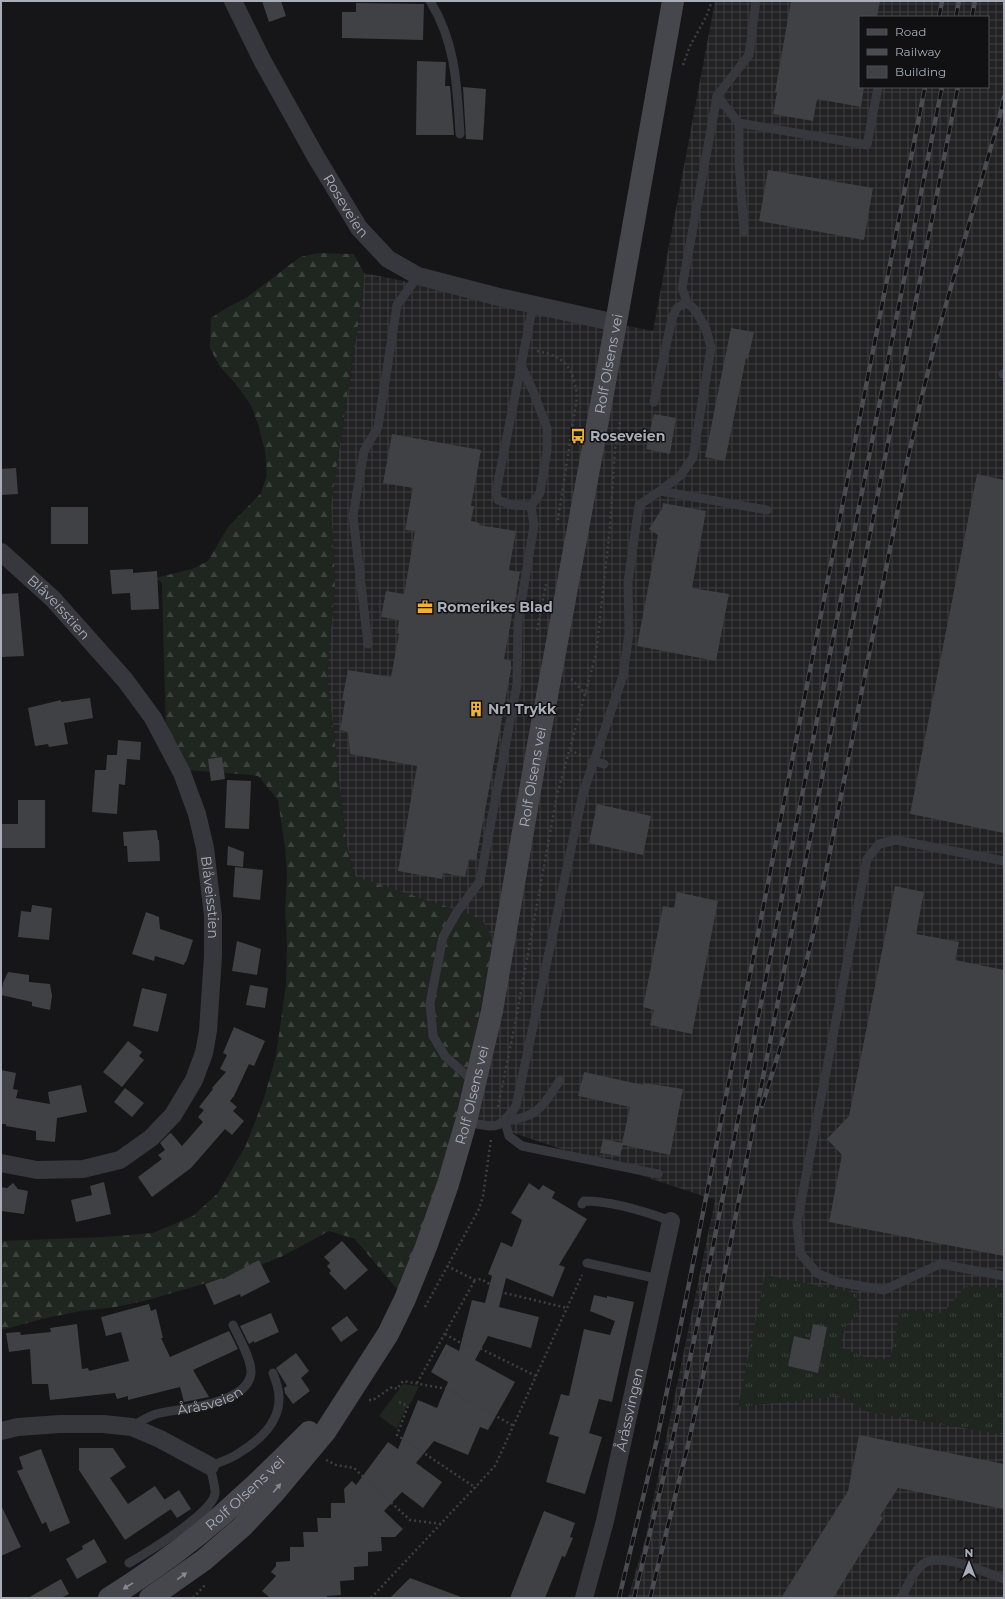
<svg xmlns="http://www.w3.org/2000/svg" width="1005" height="1599" viewBox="0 0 1005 1599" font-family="Montserrat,sans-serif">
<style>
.industrial{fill:url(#industrial-grid);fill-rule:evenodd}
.grass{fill:url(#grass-tufts)}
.forest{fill:url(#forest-firs)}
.park{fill:#1e261f}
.building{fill:#404145}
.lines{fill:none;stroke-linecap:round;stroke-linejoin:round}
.path{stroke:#3d3f44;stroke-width:2.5;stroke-dasharray:2 3;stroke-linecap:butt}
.service{stroke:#37383d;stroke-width:9}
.minor{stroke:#37383d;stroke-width:18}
.secondary{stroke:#45474d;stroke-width:22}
.rail-casing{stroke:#4a4c52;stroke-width:4.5}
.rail{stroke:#111113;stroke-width:3;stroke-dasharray:9;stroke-linecap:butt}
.oneway{fill:#858993}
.labels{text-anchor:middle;stroke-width:3;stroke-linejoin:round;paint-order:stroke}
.street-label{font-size:14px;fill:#a8adb8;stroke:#111113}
.poi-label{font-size:14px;font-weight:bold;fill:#a8adb8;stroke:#111113;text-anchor:start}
</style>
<defs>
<pattern id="industrial-grid" width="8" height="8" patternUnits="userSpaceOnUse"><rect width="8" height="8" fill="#222225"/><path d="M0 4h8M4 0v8" fill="none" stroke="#3f3f43"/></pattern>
<pattern id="grass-tufts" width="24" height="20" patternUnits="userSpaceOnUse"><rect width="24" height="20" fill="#1e261f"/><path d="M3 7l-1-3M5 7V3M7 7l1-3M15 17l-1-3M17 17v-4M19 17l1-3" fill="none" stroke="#3c433d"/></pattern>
<pattern id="forest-firs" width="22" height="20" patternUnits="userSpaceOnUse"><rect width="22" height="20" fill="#1e261f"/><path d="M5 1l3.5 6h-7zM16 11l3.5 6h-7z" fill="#3c433d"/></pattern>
</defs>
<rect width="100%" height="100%" fill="#161618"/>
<path class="industrial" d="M715 1H1004V1598H628L645 1540 715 1200 459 1115 482 1006 486 983 354 875 346 842 327 674 335 585 331 504 363 292 364 273 653 331ZM860 17H988V87H860Z"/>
<path class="grass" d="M765 1275 856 1293 860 1311 845 1328 840 1347 865 1357 890 1360 900 1309 943 1313 966 1286 1004 1288V1435L868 1412 839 1396 738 1407Z"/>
<path class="forest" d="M319 253 354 254 364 273 363 291 331 504 335 585 327 674 346 842 354 876 481 918 492 937V953L459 1115 401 1294 355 1239 329 1231 283 1256 240 1273 148 1300 116 1307 81 1311 46 1318 1 1330V1241L105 1237 153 1233 193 1216 218 1193 246 1145 263 1101 276 1056 286 984 287 944 285 912 287 875 285 848 278 800 258 776C230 772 202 773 175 768L166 735 162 583 155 578 192 569 208 561 228 527 261 493 267 475 265 451 258 424 251 405 235 383 220 367 210 348 211 318 230 306 246 298 300 257Z"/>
<path class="park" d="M403 1384 419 1386 411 1403 406 1408 397 1429 379 1416Z"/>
<path class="building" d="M262 1H281L286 16 269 22Z
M791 1H880L877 17H860V87H864L861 107 817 99 813 121 773 114 777 92H775Z
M356 3 424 4 423 40 342 38V12H356Z
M417 61 446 62 445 86H450L454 135H416Z
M463 87 486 89 483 140 466 139Z
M768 170 873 188 864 240 759 221Z
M731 328 754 332 748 359 746 358 725 461 705 457Z
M654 414 676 418 670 454 646 449Z
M392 434 481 450 471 506H474L471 521 480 523 479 525 516 531 509 570 520 572 504 659 511 661V669L476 860 469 859 465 877 443 873 442 879 398 871 417 766 350 754 348 732 340 730 345 701 342 700 348 670 391 677 399 634 397 633 399 620 381 617 386 591 404 594 415 531 405 530 413 488 383 483Z
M16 468 18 494 1 495V469Z
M977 474 1004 480V833L910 814Z
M663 503 706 511 692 588 729 594 716 661 637 646 658 535 649 529 662 509Z
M51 507H88V544H51Z
M133 569V573L157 571 159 609 131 610 130 593 112 594 110 570Z
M18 593 24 656 1 657V594Z
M90 698 93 718 64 723 68 744 49 747 48 744 35 746 28 708 61 700V702Z
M118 740 141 742 140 760 127 759 125 785 119 784 117 814 92 812 95 770H106L107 755H117Z
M222 757 225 779 211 781 208 759Z
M227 780 251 781 249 829 225 828Z
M18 800H45V848H1V824H18Z
M597 804 651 816 643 855 589 843Z
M155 830 157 831 158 840H159L160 861 128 862 127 846H124L123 832Z
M228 846 244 852 243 867 227 865Z
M235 867 263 870 260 900 233 897Z
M895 886 924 892 916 934 959 942 955 960 1004 970V1256L829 1222 842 1155 827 1139 849 1116Z
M677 892 718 901 692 1034 650 1025 654 1010 643 1007 663 906 674 908Z
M32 905 52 908 49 940 18 937 21 911 31 912Z
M146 912 159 917 160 929 193 940 186 962H185L184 965 155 956 154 961 132 954Z
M237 941 261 949 257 975 232 971Z
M8 972 29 975V982L50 984 52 996 50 1010 32 1006V1002L1 995 3 983Z
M250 985 268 988 265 1008 246 1005Z
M142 988 167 994 158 1032 133 1026Z
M234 1027 265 1041 254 1066 249 1064 234 1096 230 1101 237 1107 233 1111 244 1121 232 1135 225 1129 191 1168 152 1197 138 1177 162 1159 158 1155 165 1150 160 1143 169 1134 171 1133 182 1146 203 1122 198 1117 204 1110 199 1107 213 1089 212 1088 226 1072 220 1069 227 1055 223 1053Z
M128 1041 142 1052 139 1056 144 1060 122 1087 103 1072Z
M1 1070 16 1073 13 1089 18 1090 16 1098 50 1104 48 1092 81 1085 87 1112 57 1118 55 1142 36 1140V1131L6 1126V1124H1Z
M584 1072 643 1085 644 1083 683 1089 670 1155 623 1145 620 1156 600 1153 603 1139 622 1143 630 1107 578 1096Z
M125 1088 144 1103 132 1117 114 1102Z
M104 1182 111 1214 76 1222 71 1200 92 1195 90 1186Z
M13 1183 18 1189 28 1191 24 1214 1 1211V1187L7 1188Z
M529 1183 539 1190 543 1185 555 1192 552 1198 587 1219 559 1265 565 1267 553 1297 506 1278 499 1307 539 1317 531 1348 488 1336 475 1360 515 1382 488 1430 480 1427 468 1455 434 1441 416 1463 442 1482 423 1508 402 1492 384 1511 403 1529 395 1537H381L382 1551 368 1552V1566L354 1567V1580L340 1581 341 1595 327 1596V1598H270L262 1591 276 1576 271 1572 276 1566V1562L290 1561V1547H304L303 1532H318L317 1518H331V1503H345L344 1489 352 1481 356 1485 388 1442 398 1449 418 1400 437 1408 448 1382 431 1372 446 1344 459 1351 472 1300 485 1303 492 1276 488 1274 501 1242 512 1247 522 1220 511 1213Z
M342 1241 368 1270 345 1290 329 1273 331 1271 327 1266 330 1263 324 1257Z
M259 1260 270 1282 241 1297 240 1294 214 1305 205 1284 222 1278 223 1279Z
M594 1295 607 1298V1296L634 1302 612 1402 599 1399 589 1433 602 1437 585 1494 546 1482 559 1437 549 1434 561 1394 569 1396 584 1329 610 1335 615 1321 590 1311Z
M149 1304 151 1311 156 1309 163 1338H161L170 1357 229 1331 238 1349 193 1370 209 1397 184 1402 180 1387 128 1400V1396L117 1399 115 1393 50 1400 48 1384H32L30 1349 9 1352 6 1333 20 1332 21 1335 51 1332 50 1328 77 1324 82 1369 88 1368 89 1371 129 1361 121 1332 106 1336 101 1317Z
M271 1313 279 1332 254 1343V1341L249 1344 240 1326Z
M347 1316 358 1330 341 1342 331 1328Z
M813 1324 827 1327 818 1373 788 1366 794 1336 810 1340Z
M296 1353 309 1371 301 1378 310 1391 293 1404 285 1393 284 1388 287 1386 276 1368Z
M859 1435 1004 1464V1509L898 1488 880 1516 883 1518 833 1598H781L848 1491Z
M79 1448H113L126 1467 110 1478 128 1504 155 1486 171 1509 125 1540 79 1470Z
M41 1449 70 1523 50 1532 46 1522 42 1524 17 1471 23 1469 19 1457Z
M179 1490 191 1509 177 1518 164 1500Z
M1 1505 21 1547 1 1556Z
M544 1511 575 1523 570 1537 573 1538 565 1557 562 1556 560 1561 545 1598H510Z
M94 1539 107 1562 77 1579 66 1559 83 1549 82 1546Z
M410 1578 461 1597 460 1598H390Z
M61 1579 69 1594 61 1598H28Z"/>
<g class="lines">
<path class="path" d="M683 65 690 46 706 17 712 1
M537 351C565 356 574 368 577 397L557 526
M537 630 546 584
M571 679 586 694
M570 750 582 756
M498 1107 516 1019 557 795 596 654 610 527 615 449 620 422
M447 1266 475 1280 481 1279 505 1293 567 1308
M425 1307 479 1209 483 1196 491 1139
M445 1334 466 1346 471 1344 536 1376
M417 1383 475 1280
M369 1400H373L392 1387 397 1389 403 1381 447 1389 514 1426
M399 1402 408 1406 397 1435 476 1488
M326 1460 336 1465 354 1468 410 1520 441 1524
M193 1598 206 1584
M371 1598 495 1466 582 1275"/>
<g class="service">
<path d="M430 1C456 43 457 86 460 134"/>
<path d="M717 96 739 123 867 145 878 87"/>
<path d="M739 123V162L744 232"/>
<path d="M521 365 533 391 547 428V451L540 493 531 506 512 505 498 500 496 492 533 305"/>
<path d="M1003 374H1004"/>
<path d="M654 402 672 318 677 308 687 302"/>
<path d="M660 491 681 475 693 457 711 348 706 329 696 311 687 302 682 288 717 96 749 55 756 1"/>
<path d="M368 644 353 516 364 451 378 427 397 305 418 276"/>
<path d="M593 761 604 764"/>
<path d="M1004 861 896 840 879 844 867 859 797 1223 800 1253 817 1273 838 1282 884 1290 940 1264 1004 1276"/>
<path d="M560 1080C542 1107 539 1117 505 1121L509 1136 522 1146 658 1174"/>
<path d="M475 1083 445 1056 433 1036 430 1003 443 937 457 912 480 881 517 684 518 622 534 525 531 506"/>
<path d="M466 1122C496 1127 497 1132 516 1106L583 793 623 676 629 633 628 582 639 505 660 491 767 510"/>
<path d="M582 1204 584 1201C613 1201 644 1211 671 1221"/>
<path d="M587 1263 659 1279"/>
<path id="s1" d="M132 1427C139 1422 147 1417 156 1414 180 1408 248 1405 251 1373 252 1360 238 1336 233 1325"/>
<path d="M129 1563C148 1552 211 1514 215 1494 216 1487 211 1473 210 1466 220 1462 231 1459 239 1453 259 1441 280 1422 279 1397 279 1389 276 1381 273 1373"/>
<path d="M901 1598C907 1587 913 1572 923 1564 940 1551 986 1573 1004 1579"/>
</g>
<g class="minor">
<path id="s2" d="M233 1 262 60 316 157 359 228 388 259 418 276 499 297 616 323"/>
<path id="s3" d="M1 552 53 599 125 680 153 718 182 773 197 814 205 848 213 916V956L208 1031 204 1053 194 1080 173 1115 151 1138 120 1160 83 1169 37 1170 1 1163"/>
<path d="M1 1431 18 1427 60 1424H103L132 1427 160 1439 210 1466"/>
<path id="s4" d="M584 1598 605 1521 671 1221"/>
</g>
<g class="secondary">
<path id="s5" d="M109 1598C157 1568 204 1533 245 1494 267 1474 288 1453 309 1432"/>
<path id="s6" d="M150 1598 204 1560 242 1527 274 1493 325 1432 388 1334 405 1299 426 1247 448 1184 466 1122 492 1011 537 750 616 323 673 1"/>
</g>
<g class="rail-casing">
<path id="rail" d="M939 17 942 1
M956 17 959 1
M972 17 975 1
M762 1106 803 975 816 922 908 458 921 400 935 343 999 119 1004 97
M619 1598 657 1439 684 1309 925 87
M634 1598 672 1442 700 1312 942 87
M650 1598 688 1445 716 1316 958 87"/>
</g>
<use href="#rail" class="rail"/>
</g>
<defs><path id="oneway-solid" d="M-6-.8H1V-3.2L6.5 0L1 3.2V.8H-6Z"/></defs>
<g class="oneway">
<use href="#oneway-solid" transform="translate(277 1488) rotate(-49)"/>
<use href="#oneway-solid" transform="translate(182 1576) rotate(-36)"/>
<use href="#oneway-solid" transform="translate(128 1586) rotate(148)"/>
</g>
<defs>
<g id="bus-bare" transform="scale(1.2)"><path d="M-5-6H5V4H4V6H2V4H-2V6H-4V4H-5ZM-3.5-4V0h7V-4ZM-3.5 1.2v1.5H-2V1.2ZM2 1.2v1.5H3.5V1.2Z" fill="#f2b134" stroke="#111113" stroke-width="2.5" paint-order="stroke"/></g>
<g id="office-bare" transform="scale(1.2)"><path d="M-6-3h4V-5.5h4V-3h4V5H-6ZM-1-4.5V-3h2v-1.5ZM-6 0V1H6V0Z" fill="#f2b134" stroke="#111113" stroke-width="2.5" paint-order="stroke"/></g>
<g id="building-bare" transform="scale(1.2)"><path d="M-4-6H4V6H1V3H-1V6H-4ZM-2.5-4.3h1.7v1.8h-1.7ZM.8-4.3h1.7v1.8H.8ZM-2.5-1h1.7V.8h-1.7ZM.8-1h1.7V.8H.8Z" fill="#f2b134" stroke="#111113" stroke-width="2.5" paint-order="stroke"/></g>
</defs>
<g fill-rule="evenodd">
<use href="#bus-bare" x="578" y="436"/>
<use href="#office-bare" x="425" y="607"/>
<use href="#building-bare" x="476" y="709"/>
</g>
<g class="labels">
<g class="street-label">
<text dy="5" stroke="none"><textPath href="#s2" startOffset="234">Roseveien</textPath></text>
<text dy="5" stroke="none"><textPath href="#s6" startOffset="1357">Rolf Olsens vei</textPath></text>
<text dy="5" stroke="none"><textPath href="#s3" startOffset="80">Blåveisstien</textPath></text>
<text dy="5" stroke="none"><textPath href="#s6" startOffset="937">Rolf Olsens vei</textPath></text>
<text dy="5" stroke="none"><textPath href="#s3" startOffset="416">Blåveisstien</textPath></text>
<text dy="5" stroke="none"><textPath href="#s6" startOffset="613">Rolf Olsens vei</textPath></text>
<text dy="5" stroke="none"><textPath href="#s1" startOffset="83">Åråsveien</textPath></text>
<text dy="5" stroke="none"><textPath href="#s4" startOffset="194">Åråssvingen</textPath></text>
<text dy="5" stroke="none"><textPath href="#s5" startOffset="172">Rolf Olsens vei</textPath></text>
</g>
<g class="poi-label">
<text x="590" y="441">Roseveien</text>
<text x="437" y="612">Romerikes Blad</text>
<text x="488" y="714">Nr1 Trykk</text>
</g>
</g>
<rect width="1005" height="1599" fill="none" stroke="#a8adb8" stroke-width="4"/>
<rect x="859" y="16" width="130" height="72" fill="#111113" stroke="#4d4f55"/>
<rect x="867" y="29" width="20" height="6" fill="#45474d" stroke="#4d4f55"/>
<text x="895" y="36" font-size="12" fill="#a8adb8">Road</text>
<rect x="867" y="49" width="20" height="6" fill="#4a4c52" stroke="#4d4f55"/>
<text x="895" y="56" font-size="12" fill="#a8adb8">Railway</text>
<rect x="867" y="66" width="20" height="12" fill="#404145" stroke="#4d4f55"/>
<text x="895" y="76" font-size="12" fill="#a8adb8">Building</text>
<g transform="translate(969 1563)" stroke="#111113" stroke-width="3" paint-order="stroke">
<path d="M0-3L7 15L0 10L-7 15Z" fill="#a8adb8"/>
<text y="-6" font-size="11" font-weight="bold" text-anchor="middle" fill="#a8adb8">N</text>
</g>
</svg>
